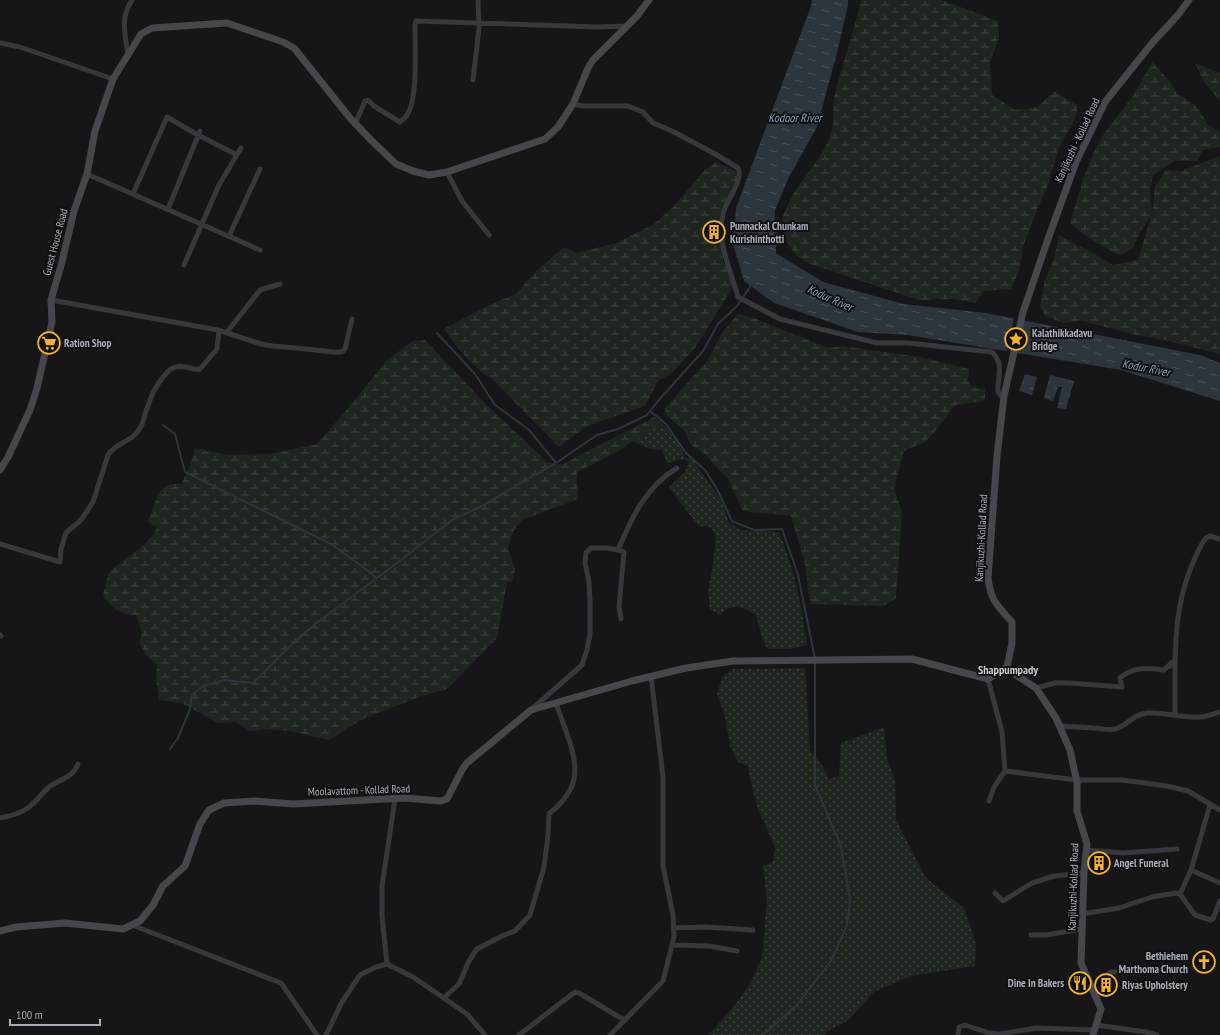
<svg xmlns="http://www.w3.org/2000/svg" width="1220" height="1035" viewBox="0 0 1220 1035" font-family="'PT Sans Narrow',sans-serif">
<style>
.grass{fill:url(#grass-dots)}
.wetland{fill:url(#wetland-marsh)}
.water{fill:url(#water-ripples)}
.pier{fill:#161618}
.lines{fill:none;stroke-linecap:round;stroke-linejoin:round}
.stream{stroke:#2c353c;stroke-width:2}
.street{stroke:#37383d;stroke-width:5}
.secondary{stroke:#45474d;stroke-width:7}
.labels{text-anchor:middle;stroke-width:4;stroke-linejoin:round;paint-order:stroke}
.street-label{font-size:11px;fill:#a8adb8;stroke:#111113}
.poi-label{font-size:11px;font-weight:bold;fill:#a8adb8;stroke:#111113;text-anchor:start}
.water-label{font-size:12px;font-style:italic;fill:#7f9bb3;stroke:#111113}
.neighbourhood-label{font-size:12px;font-weight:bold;fill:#c9ccd4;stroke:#111113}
</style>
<defs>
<pattern id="grass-dots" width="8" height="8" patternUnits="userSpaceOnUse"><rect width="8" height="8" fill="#1e261f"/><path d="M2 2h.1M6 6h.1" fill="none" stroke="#3c433d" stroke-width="1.8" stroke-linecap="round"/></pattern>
<pattern id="wetland-marsh" width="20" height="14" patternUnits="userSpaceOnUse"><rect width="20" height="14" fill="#1e261f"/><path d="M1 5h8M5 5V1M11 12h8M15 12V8" fill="none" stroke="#3c433d"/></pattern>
<pattern id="water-ripples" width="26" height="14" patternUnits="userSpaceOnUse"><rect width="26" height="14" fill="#2c353c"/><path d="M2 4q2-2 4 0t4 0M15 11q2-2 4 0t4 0" fill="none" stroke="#485056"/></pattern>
</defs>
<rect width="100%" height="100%" fill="#161618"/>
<path class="grass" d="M663 424 678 441 684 456 693 460 723 503 729 523 742 530 779 532C794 567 802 606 807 645L790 649H767L762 636 756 615C742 607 733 602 720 615L710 609 708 592 713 564 716 536 710 527 698 526 669 487 685 472 689 462 682 459 667 463 662 450 650 449 633 441Z
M805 668 810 750 821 764 829 779 839 776 841 743 884 727 887 760 895 779 896 820 926 878 964 908 976 943 975 966 910 976 874 992 847 1021 828 1031 825 1035H708L732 1009 750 983 762 958 767 900 763 866 773 862 775 847 759 811 752 788 748 766 738 762 730 746 725 716 717 693 723 676 734 669Z"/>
<path class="wetland" d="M861 0H941L998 21 999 37 990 62 992 95 1015 110 1038 107 1054 91 1078 106 1075 118 1058 150 1048 185 1036 212 1023 247 1020 268 1011 289 984 291 975 303 953 299 919 300 810 264C806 261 801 259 797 256 790 249 780 231 782 220 782 217 785 212 786 209 797 181 822 162 831 133 835 121 832 107 835 94 843 62 854 32 861 0Z
M1152 62 1169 80 1177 93 1197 106 1207 124 1220 132V147L1203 150 1197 161H1175L1153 175 1150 191 1152 214 1155 187 1166 170 1181 171 1220 156V354L1165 340 1136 335 1083 321 1064 323 1045 316 1040 306 1045 280 1054 259 1059 235 1095 254 1113 265 1138 260 1151 217 1140 232 1133 248 1121 255C1102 248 1087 237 1070 223L1083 179 1093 154 1103 135 1133 96Z
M1195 63 1220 73V101L1204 82Z
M716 162 736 171 737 179 723 207 719 222 723 261 734 285 695 348 672 373 658 381 645 406 587 426 559 447 494 381 480 371 461 352 444 329 481 309 517 293 533 274 564 247 577 253 616 243 654 224 675 205 704 171Z
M738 314 751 317 828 348 842 346 920 357 969 369 968 381 972 387 985 389V401L955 405 936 430 925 442 904 451 894 488 902 512 896 598 884 606 810 604 805 564 791 516 743 511 728 479 706 455 691 445 684 430 666 415 665 408 708 360 722 333Z
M425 340 485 403 548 463 561 465 654 417 663 424 633 441 617 452 577 472 578 499 522 520 514 530 508 548 515 569 512 582H507L497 638 447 689 422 696 363 719 329 740 290 731 264 729 250 731 236 722 218 723 182 703 159 700 156 678 157 665 146 655 140 644 142 633 136 615C119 614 113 609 103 596L108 574 117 565 144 545 153 535 157 527 148 522 149 518C157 500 158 481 181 484L189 468 195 448 227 455 269 454 317 444 355 400 387 360 413 341Z"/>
<path class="water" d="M812 0H848V5L837 53 817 127 789 177 775 210 776 253 823 282 904 304 986 313 1200 355 1220 363V401L1121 370 908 335 858 332 774 303 744 281 733 244 736 208 811 6Z
M1025 374 1037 377 1032 395 1019 391Z
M1050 375 1074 381 1066 409 1057 408 1062 387H1058L1053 401 1044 398Z"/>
<path class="pier" d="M1014 317 1024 318 1016 354 1007 353Z"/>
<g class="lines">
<path class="stream" d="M437 333 475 374 495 405 529 430 556 463
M650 411 666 424 686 453 705 470 718 491 732 521 754 530 782 529 798 575 815 659V785L841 846 850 900 847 925 831 961 796 1006 763 1035
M163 425 175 434 185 472 331 544 367 570 376 578
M170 749 178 738 190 709 192 695 203 686 224 680 253 683 288 648 315 624 397 563 452 520 482 506 526 480 556 463 597 435 618 429 647 415 658 401 703 351 718 324 737 306 752 284"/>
<path class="street" d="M0 43 20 47 113 79
M128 55C125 34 120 18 132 0
M473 80 479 28 478 0
M573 104 583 106H628L643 112 653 123 674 132 717 155 738 168C744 180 726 201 723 214 716 242 731 270 738 297L780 319 877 343H908L992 352C1005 365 997 376 998 392L1001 396H1004
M355 124 365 101 368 100 374 106 400 122C402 120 405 118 407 115 418 99 415 46 415 25L416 21 597 27 627 26
M447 172 462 201 489 235
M87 174 260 250
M133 194 167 117 198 135 237 155
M168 209 200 131
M229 236 260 169
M184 265 219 185 241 148
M51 300 218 330 261 344 272 346 296 348 334 352H342L345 349 352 319
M227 332 260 290 280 284
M0 544 60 562 61 549 66 533 81 520 93 502 108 455C118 440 131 444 140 428 143 424 144 419 145 414 150 400 154 387 164 376 167 373 169 369 173 368 183 363 193 371 200 369L217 349 219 331
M618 550 624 552 619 607 621 619
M0 635 1 636
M988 679 1002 732 1005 771 994 787 989 801
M1036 688 1055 683H1069L1122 687 1120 678C1134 666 1148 668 1164 670L1168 666H1170V664L1175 660
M533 708 582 665 587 650 590 634V601L589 582 585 563 586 553 591 548H607L618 550C631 519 646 486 677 468
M1175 715C1175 652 1171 599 1203 542L1206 538 1210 536 1220 539
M1060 726C1071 727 1083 727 1094 728 1101 728 1108 731 1115 729 1128 726 1131 715 1147 713 1165 712 1182 718 1199 717 1207 717 1213 714 1220 712
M1005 771 1077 780H1122L1167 786 1188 791 1220 810
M0 818C10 816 20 814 29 807 37 801 42 793 49 787 60 779 73 778 78 764
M1087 850 1123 853 1177 849
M1191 870 1220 883
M995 893 1003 901 1032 883 1054 876 1084 873
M1180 894 1191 870 1210 805
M1082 914 1119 908 1152 897 1176 893 1180 894 1195 915 1211 920 1213 919 1220 901
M132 925 281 983 317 1035
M674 928 705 927 753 930
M1031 935H1046L1082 929
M672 945 709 946 737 951
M387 964 382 916V886L395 799
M1095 996C1099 986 1102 976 1112 972L1179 971
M444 998 459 984 469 961 477 949 502 936 515 931 530 915 544 867 548 835 549 814C557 807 565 800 570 790 584 765 564 729 556 703
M1096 1025 1146 1032 1157 1035
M326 1035 342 1002 360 975 376 967 387 964 413 977 467 1014 485 1035
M519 1035 575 992 579 993 624 1020
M610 1035 663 981 674 937 673 915 663 866V777L651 676
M958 1035 959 1027 965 1025 989 1033 1000 1034 1037 1028 1094 1030"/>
<path class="secondary" d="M0 470 8 457 30 410 37 388 52 322 51 300 62 262 74 211 87 174 95 131 113 79 141 34 152 28 227 23 283 42 294 48 350 118 371 140 396 164 413 171 429 175 447 172 545 139 558 127 573 104 588 68 593 60 637 16 649 0
M0 931 16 927 65 923 123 929 140 921 153 905 163 886 185 866 200 824 209 810 224 803 254 801 293 804 404 798 441 801 447 799 462 770 467 763 531 710 632 681 686 668 733 661 912 659 988 679 1007 667
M1093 1035 1101 1009 1081 963 1084 873 1087 844 1077 811V783L1070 750 1056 718 1036 688 1019 677 1007 667 1012 643V622C997 605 991 602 988 578L997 456 1004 396 1023 312 1048 239 1076 162 1105 102 1153 42 1178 15 1189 0"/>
</g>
<defs>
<g id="building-ring" transform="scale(1.15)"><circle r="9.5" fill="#111113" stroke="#f2b134" stroke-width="1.5"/><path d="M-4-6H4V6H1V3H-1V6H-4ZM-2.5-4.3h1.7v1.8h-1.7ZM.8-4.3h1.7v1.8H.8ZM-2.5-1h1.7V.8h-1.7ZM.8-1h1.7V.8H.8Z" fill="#f2b134"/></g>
<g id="sight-ring" transform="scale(1.15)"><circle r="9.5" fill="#111113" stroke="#f2b134" stroke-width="1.5"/><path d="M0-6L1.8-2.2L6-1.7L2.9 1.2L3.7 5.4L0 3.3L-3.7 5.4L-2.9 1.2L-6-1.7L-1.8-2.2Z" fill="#f2b134"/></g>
<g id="supermarket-ring" transform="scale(1.15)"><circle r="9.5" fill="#111113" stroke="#f2b134" stroke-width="1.5"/><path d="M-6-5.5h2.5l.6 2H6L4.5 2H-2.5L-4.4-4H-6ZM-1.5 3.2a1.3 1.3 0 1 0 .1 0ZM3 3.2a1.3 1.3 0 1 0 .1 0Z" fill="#f2b134"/></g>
<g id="church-ring" transform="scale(1.15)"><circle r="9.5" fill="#111113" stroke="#f2b134" stroke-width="1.5"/><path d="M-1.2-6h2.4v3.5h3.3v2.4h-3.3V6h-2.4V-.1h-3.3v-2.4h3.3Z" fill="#f2b134"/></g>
<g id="restaurant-ring" transform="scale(1.15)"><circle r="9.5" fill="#111113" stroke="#f2b134" stroke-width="1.5"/><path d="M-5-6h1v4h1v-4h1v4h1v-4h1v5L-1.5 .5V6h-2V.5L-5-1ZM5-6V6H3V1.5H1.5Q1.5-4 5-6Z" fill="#f2b134"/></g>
</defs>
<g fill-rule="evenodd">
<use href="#building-ring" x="714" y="232"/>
<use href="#sight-ring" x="1016" y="339"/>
<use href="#supermarket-ring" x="49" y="343"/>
<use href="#building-ring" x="1099" y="863"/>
<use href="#church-ring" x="1204" y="962"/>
<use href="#restaurant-ring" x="1080" y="983"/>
<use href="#building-ring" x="1106" y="985"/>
</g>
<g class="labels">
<g class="street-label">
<text transform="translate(1077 140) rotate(-65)" y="4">Kanjikuzhi - Kollad Road</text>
<text transform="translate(55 242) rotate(-75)" y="4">Guest House Road</text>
<text transform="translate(981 538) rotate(-87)" y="4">Kanjikuzhi-Kollad Road</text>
<text transform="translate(359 790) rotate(-2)" y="4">Moolavattom - Kollad Road</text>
<text transform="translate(1073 887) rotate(-88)" y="4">Kanjikuzhi-Kollad Road</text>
</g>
<g class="poi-label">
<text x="730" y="230">Punnackal Chunkam<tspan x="730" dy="13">Kurishinthotti</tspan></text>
<text x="1032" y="337">Kalathikkadavu<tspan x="1032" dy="13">Bridge</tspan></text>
<text x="64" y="347">Ration Shop</text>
<text x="1114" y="867">Angel Funeral</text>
<text x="1188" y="960" text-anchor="end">Bethiehem<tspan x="1188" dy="13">Marthoma Church</tspan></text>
<text x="1064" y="987" text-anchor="end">Dine In Bakers</text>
<text x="1122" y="989">Riyas Upholstery</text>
</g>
<g class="water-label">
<text x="795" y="122">Kodoor River</text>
<text transform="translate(830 298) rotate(24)" y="4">Kodur River</text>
<text transform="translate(1146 368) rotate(11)" y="4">Kodur River</text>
</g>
<g class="neighbourhood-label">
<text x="1008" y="674">Shappumpady</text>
</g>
</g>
<path d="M10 1019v6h90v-6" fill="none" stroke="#a8adb8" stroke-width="2"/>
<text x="16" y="1019" font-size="12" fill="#a8adb8" stroke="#111113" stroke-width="3" paint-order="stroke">100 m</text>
</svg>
